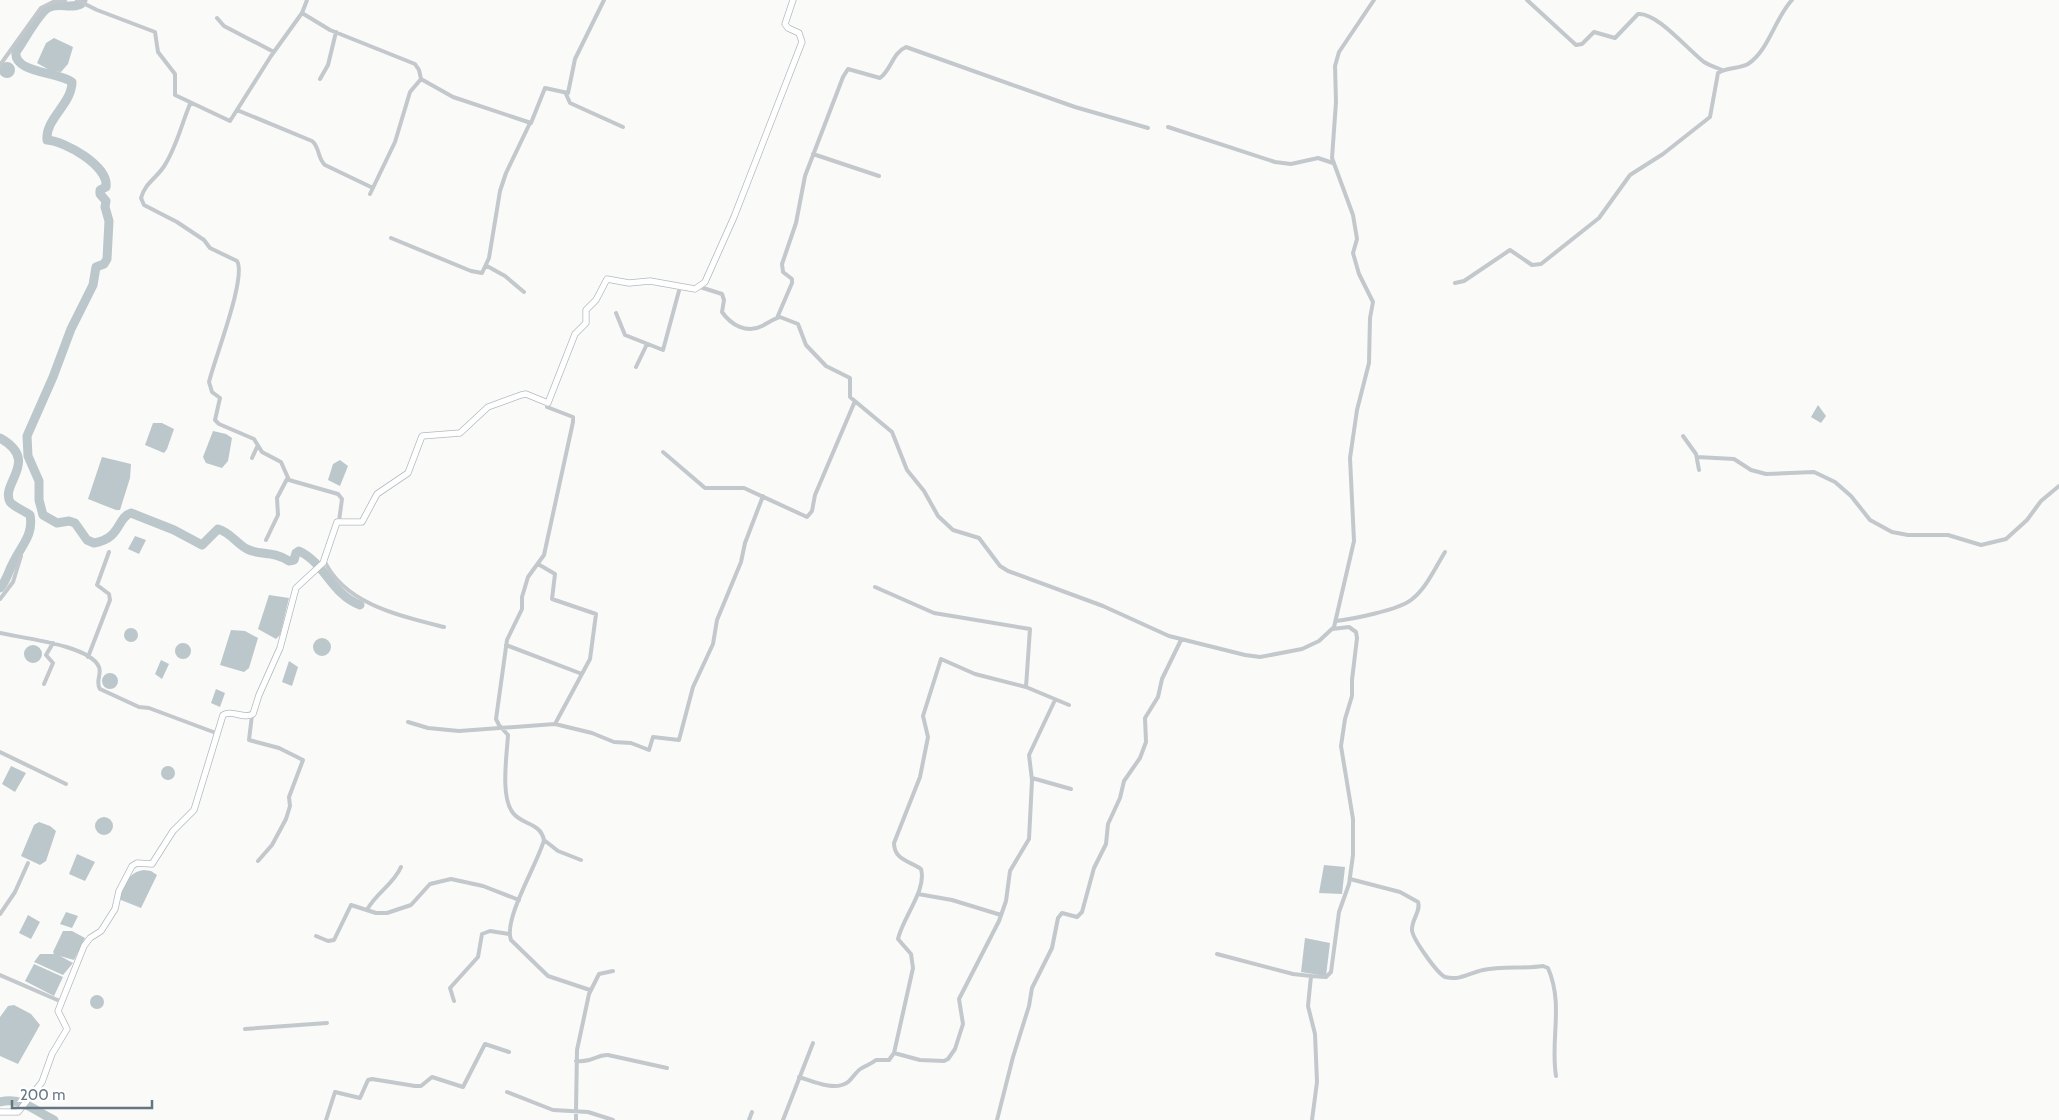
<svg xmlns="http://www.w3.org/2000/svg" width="2059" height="1120" viewBox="0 0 2059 1120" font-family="Cabin,sans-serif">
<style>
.water{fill:#bbc7cb}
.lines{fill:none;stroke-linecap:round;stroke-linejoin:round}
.river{stroke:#bbc7cb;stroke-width:9}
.secondary-casing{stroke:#b3babf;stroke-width:7}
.street{stroke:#c3c8cc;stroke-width:4}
.secondary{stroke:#fff;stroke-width:5.5}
</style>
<rect width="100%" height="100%" fill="#fafaf8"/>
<path class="water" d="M54 38 73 47 68 64 61 72 51 71 37 63 46 43Z
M-1 70a8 8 0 1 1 16 0a8 8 0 1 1-16 0Z
M1818 405 1826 416 1821 423 1811 417Z
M153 423H162L174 429 167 449 164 453 145 445Z
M213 431 226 434 232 438 228 461 222 468 206 463 203 457Z
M102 457 131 464 130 478 120 510H116L88 499Z
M340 460 348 466 340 486 328 480 333 464Z
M135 536 146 540 139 554 128 549Z
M269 595 289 598 280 635 276 639 258 629Z
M124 635a7 7 0 1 1 14 0a7 7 0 1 1-14 0Z
M231 630 245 631 258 638 249 668 244 672 220 665Z
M313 647a9 9 0 1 1 18 0a9 9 0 1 1-18 0Z
M175 651a8 8 0 1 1 16 0a8 8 0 1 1-16 0Z
M24 654a9 9 0 1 1 18 0a9 9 0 1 1-18 0Z
M161 660 169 664 162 679 155 674Z
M289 661 298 667 292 686 282 682Z
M102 681a8 8 0 1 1 16 0a8 8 0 1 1-16 0Z
M216 689 225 693 220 707 211 703Z
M161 773a7 7 0 1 1 14 0a7 7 0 1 1-14 0Z
M11 766 26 773 15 792 2 784Z
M95 826a9 9 0 1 1 18 0a9 9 0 1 1-18 0Z
M39 822 50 826 56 831 46 861 40 865 21 856 34 825Z
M77 854 95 862 85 881 69 874Z
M1324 865 1345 867 1342 894 1319 893Z
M144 870 151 871 157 875 141 908 121 900 120 897C126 884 128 872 144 870Z
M66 912 78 916 72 928 60 924Z
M28 915 40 922 31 939 19 933Z
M63 931H72L85 938 74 960 60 956 73 963 63 975 34 962 40 954H54L53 952Z
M1305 938 1330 943 1326 976 1301 972Z
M34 964 63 977 54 996 25 981Z
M90 1002a7 7 0 1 1 14 0a7 7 0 1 1-14 0Z
M14 1005 31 1014 40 1025 18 1064 0 1056V1017L8 1006Z"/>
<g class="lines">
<path class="river" d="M83 0 81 4C72 9 60 3 50 7 40 10 23 43 16 52 13 73 59 72 72 82 72 104 45 119 47 140 65 141 109 166 106 187L100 190V194L106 201 105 207 109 221 107 259 104 264 96 267 93 285 71 329 53 377 27 436 28 456 39 481V500L43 515 57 523 69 521 75 523 87 540 94 543C121 539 117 517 131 513L174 530 202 545 218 529C230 532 237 544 247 549 260 556 272 550 289 561L294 560 296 553 299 551C325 563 332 595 360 605
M0 438C41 461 0 483 10 502 14 507 25 511 30 515 34 535 21 546 13 563 8 572 7 580 0 588
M0 1102C22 1096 34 1111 54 1120"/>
<g class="secondary-casing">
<path id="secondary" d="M0 1112H18L42 1082 52 1054 67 1029 58 1011 84 946 90 938 101 931 115 909 119 891 132 866 137 863 152 864 173 831 194 810 223 715C233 709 243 720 253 714L259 695 280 648 296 588 323 563 337 522H362L377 494 408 473 422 436 460 433 488 407 521 395 526 394 548 403 575 334 586 323V310L596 300 607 279 629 283 650 281 695 289 705 282 734 217 802 42 799 33 788 28 785 24 793 0"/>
</g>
<path class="street" d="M77 0 97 10 155 32 158 52 175 74V95L230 121 271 56 302 13 307 0
M1527 0 1576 45 1582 44 1594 32 1615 38 1638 14C1657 12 1688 50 1704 62 1710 66 1716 67 1722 70
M302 13 330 30 415 64 419 70 421 79 453 97 531 123 545 88 568 93 575 59 604 0
M217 18 224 26 274 52
M0 65 41 8 53 2 65 0
M320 79 328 65 336 32
M566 94 570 103 623 127
M190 104C182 123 177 145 166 163 159 177 145 182 141 198L144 205 177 222 204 240 210 248 237 261C247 277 214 360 209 382L212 392 220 398 215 420 219 424 254 439 262 452 281 462 289 480 338 494 342 499 339 521
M237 110 312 141C320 147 317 158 325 165L373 188
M1168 127 1275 162 1291 164 1318 158 1333 163
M813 154 879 176
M370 194 395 142 410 92 421 79
M391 238 471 271 482 273 489 258 500 191 506 173 530 123
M487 266 505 276 524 292
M1455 283 1464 281 1510 250 1532 265 1541 264 1599 218 1630 175 1663 154 1710 117 1718 73C1727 67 1739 69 1748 64 1769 50 1775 18 1792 0
M700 287 722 294 724 300 722 312C731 325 747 334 762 326 768 323 773 319 780 317L798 324 806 345 826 366 850 378V397L892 432 907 470 924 491 938 516 953 530 979 538 1000 566 1008 571 1103 606 1169 636 1245 655 1260 657 1302 649 1319 641 1334 627 1354 541 1350 458 1357 410 1369 363 1370 318 1373 302 1359 274 1353 253 1357 239 1353 215 1332 158 1336 102 1335 66 1339 52 1374 0
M616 313 625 335 663 350 680 287
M777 318 792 283V279L783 272 782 264 796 223 805 176 843 77 848 69 880 78C892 69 892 53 906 47L1075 107 1148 128
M636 367 647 344
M548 403 547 407 573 417V422L544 555 528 577 522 597V609L507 640 496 719 499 725 508 735C507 754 500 797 513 813 522 825 540 822 544 840 538 863 503 919 511 940L548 976 590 990
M1683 436 1696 454 1699 470
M663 452 705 488H744L807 517 812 511 815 495 855 401
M1697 457 1734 459 1751 470 1766 474 1814 472 1835 482 1851 496 1870 520 1892 532 1908 535H1948L1981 545 2006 539 2027 520 2041 501 2059 486
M252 458 257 447
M266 540 278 515 277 498 287 479
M324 560C344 604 400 616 444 627
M538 564 555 574 552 599 596 614 590 659 555 724
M875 587 934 613 1030 629 1026 687
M0 599 13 582 21 556
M1336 621C1353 619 1398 610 1411 600 1426 589 1435 568 1445 552
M0 633C21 638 90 645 99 667 102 674 95 682 100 689L139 707 149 708 216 733
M506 645 582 674
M88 657 110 600 109 594 97 585 109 552
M44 684 53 663 46 655 53 643
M252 715 249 740 279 748 303 760 289 797 290 806 286 819 272 845 258 861
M408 722 428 728 459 731 555 724 592 733 614 742 631 743 649 750 653 737 679 740 693 687 713 644 717 620 741 562 745 543 763 496
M0 752 66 784
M1032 778 1071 789
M544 840 558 851 581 860
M1350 879 1400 892 1418 902C1421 911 1412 919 1412 929 1411 937 1437 973 1445 977 1460 981 1469 973 1483 970 1503 966 1523 969 1543 966L1548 968C1564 1005 1550 1039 1556 1076
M918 894 952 900 1001 915
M367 910C376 893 393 885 401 867
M0 914 15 892 28 863
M316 936 328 941 334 940 351 905 376 913H387L411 905 430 884 451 879 483 886 519 900
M1217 954 1293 974 1311 976
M0 975 62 1002
M454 1001 450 988 478 957 482 934 490 931 509 934
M245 1029 327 1023
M894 1053 920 1060 944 1061 948 1059 955 1049 963 1024 959 999 999 921 1006 901 1010 871 1029 839 1032 780 1029 755 1055 700
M576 1061C594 1063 596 1054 608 1055L667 1068
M799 1077C812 1081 835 1092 848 1082 853 1078 857 1070 862 1068 867 1065 871 1064 876 1060H889L894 1053 913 968 911 954 898 939C903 917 927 890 921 869 910 861 894 860 894 843L920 777 928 737 923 716 941 659 975 674 1026 687 1069 705
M507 1092 553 1110 588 1112 613 1120
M576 1111 577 1050 589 994 599 974 613 971
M326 1120 335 1092 360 1098 368 1080 372 1079 415 1086H421L432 1077 463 1087 485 1044 509 1052
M576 1120V1111
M749 1120 752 1112
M783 1120 813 1043
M997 1120 1013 1057 1029 1006 1032 988 1052 948 1058 918 1062 913 1077 917 1082 912 1094 868 1106 844 1108 824 1120 798 1124 781 1140 758 1146 742 1145 718 1158 697 1162 679 1181 640
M1312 1120 1317 1082 1315 1034 1308 1006 1311 976 1326 977 1331 972 1339 912 1349 884 1353 855V819L1341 746 1345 719 1352 696V680L1357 638 1356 632 1349 627 1332 629"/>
<use href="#secondary" class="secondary"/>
</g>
<path d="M12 1100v8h140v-8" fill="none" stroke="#657683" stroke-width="2.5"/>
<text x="20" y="1100" font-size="15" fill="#657683" stroke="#ffffff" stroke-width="4" paint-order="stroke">200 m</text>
</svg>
